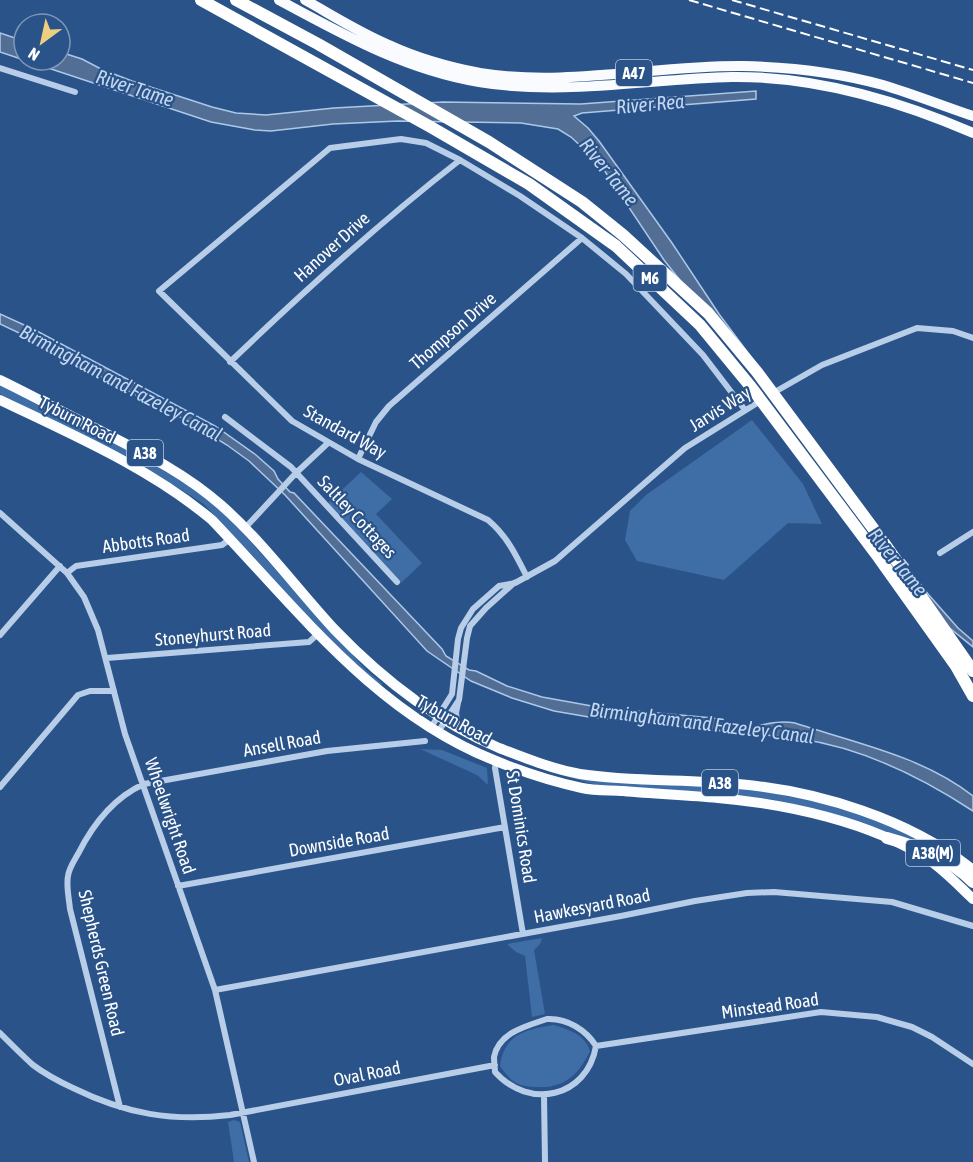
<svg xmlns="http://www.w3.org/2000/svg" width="973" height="1162" viewBox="0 0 973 1162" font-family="'Asap Condensed',sans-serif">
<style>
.green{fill:#3f6da5}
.water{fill:#526e94;stroke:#acc8e9;stroke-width:1.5}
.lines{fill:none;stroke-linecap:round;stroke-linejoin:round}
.minor{stroke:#b7cde8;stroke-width:6}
.primary{stroke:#f9fbfe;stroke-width:10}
.trunk{stroke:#fcfdfe;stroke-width:10}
.motorway{stroke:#fff;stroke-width:12}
.rail{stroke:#fff;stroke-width:2;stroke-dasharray:10 4.5;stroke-linecap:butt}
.motorway-bridge{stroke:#fff;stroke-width:12}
.labels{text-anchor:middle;stroke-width:4.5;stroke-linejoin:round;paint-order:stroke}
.shield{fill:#2a5389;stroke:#bfcbdc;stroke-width:1.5}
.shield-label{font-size:16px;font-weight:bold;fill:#fff}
.street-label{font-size:18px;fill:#fff;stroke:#2a5389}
.water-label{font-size:20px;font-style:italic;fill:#c3d7f0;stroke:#2a5389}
</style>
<rect width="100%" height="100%" fill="#2a5389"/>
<path class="green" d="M0 385 164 469 209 499 239 529 367 671 383 684 381 685 354 665 320 632 204 504 148 469 0 394Z
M752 420 803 484 822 524 788 523 724 580 637 561 625 540 630 511 646 495Z
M361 472 392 499 376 514 422 563 401 583 328 503Z
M420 749 442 750 487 768 488 785 477 775Z
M513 757 558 771 740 786 820 803 863 815 905 832 934 848 830 813 775 800 724 794 597 785 553 773 514 759Z
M542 938 540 944 534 950 545 1014 532 1017 525 956 516 952 507 944Z
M554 1025C569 1030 585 1034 590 1051 579 1074 565 1088 539 1087 518 1087 512 1083 500 1066 504 1034 527 1029 554 1025Z
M234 1120 240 1122 249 1162H234L228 1122Z"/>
<path class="water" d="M0 33 24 41V60L0 52Z
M60 52 82 59 101 69 132 81 212 107 236 113 266 115 334 108 443 102 581 104 756 91V99L582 113 574 116 588 128 599 141 672 243 719 314 928 594 958 628 973 641V647L941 621 869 531 740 356 664 260 600 164 571 137 558 129 521 123 398 121 333 124 271 131 255 130 211 122 24 60H60Z
M0 314 35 330 215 426 256 455 274 471 278 479 290 492 294 493 442 649 446 656 469 670 476 671 507 686 542 697 603 708 713 718C725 720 740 730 752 727 766 724 780 720 795 723 855 743 922 756 973 796V811C921 777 863 748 801 739 789 737 777 736 765 735 753 734 745 729 733 732L589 717 554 711 512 698 471 681 427 651 285 495 249 461 227 445 186 420 110 382 36 341 0 324Z"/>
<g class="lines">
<path class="minor" d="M0 68 75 92
M230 362C304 291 379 223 460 160
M773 393 822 365 917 328 953 331 973 338
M225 417 291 467 397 582
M358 459 376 422 389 406 582 238
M0 513 67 573 84 597 98 630 125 734 215 990 254 1162
M245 528 296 473 328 443
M940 553 973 532
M67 573 76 566 222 545 230 539
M527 577C516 555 507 536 488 520L358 459 292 421 159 291 330 148 401 139 426 143 460 160 520 196 582 238 626 274 703 355 745 410
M0 635 60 566
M107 658 309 642 318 634
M458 728 456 713 458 703
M430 729 452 694 458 639 461 628 473 609 499 586 515 583 555 561 685 448 762 400
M438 732 459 700 467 638 470 626 486 608 514 583
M496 761 495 768 523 934
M0 787 78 695 90 691H114
M178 886 505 827
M215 990 621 916 695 901 747 893 774 892 892 902 973 926
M547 1019C567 1018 586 1030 596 1046 587 1098 529 1110 495 1072 495 1068 494 1062 494 1057 499 1032 527 1026 547 1019Z
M0 1033C11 1044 22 1055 33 1065 45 1074 60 1082 73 1088 126 1114 172 1122 230 1115L495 1065
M596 1046 821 1012 877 1017 912 1027 932 1037 973 1064
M544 1095 545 1162
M120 1107 70 909C69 898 66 886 68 876 69 868 74 861 78 854 93 824 113 798 144 784L327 751 425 741"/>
<path class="primary" d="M279 0C344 35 406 70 479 82 563 96 648 79 732 77 816 76 897 100 973 133
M305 0C332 15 360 33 389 45 417 58 449 67 480 73 567 87 656 65 743 66 787 67 840 73 883 85 913 94 943 106 973 116"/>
<path class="trunk" d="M0 380C31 395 60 411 91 426 137 450 181 470 221 505 263 542 297 589 335 630 383 680 436 721 499 748 525 758 552 769 580 774 631 782 685 779 738 784 818 791 910 819 973 870
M0 400C73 435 150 468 212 520 299 611 376 714 496 761 523 772 554 782 582 788 595 791 610 790 623 791 655 794 686 795 718 798 787 804 871 822 929 860 945 871 959 886 973 899"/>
<path class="motorway" d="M887 838C919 847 948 857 973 882"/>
<path class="rail" d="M689 0 973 83
M732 0 973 70"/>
<path class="motorway-bridge" d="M201 0 429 126 529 184 616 246 700 325 751 387 879 558 956 666 973 696
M236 0 318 44 489 142 582 202 623 235 708 313 757 372 884 543 973 671"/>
</g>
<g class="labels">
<g class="shield">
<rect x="616" y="60" width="36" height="26" rx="4.5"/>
<rect x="633.5" y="265" width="33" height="26" rx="4.5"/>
<rect x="127" y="440" width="36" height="26" rx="4.5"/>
<rect x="702" y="770" width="36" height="26" rx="4.5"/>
<rect x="906" y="840" width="54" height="26" rx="4.5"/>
</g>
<g class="shield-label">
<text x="634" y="79">A47</text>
<text x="650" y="284">M6</text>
<text x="145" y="459">A38</text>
<text x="720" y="789">A38</text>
<text x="933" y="859">A38(M)</text>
</g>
<g class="street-label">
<text transform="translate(332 247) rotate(-42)" y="6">Hanover Drive</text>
<text transform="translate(453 331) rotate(-41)" y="6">Thompson Drive</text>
<text transform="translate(720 409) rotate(-32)" y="6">Jarvis Way</text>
<text transform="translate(77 420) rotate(27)" y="6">Tyburn Road</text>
<text transform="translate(345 432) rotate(29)" y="6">Standard Way</text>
<text transform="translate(357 517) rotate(47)" y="6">Saltley Cottages</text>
<text transform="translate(146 541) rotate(-8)" y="6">Abbotts Road</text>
<text transform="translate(213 635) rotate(-5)" y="6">Stoneyhurst Road</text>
<text transform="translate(454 720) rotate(29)" y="6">Tyburn Road</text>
<text transform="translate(282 744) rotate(-10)" y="6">Ansell Road</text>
<text transform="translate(170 816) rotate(71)" y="6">Wheelwright Road</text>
<text transform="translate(521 827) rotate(81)" y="6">St Dominics Road</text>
<text transform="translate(339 842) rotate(-10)" y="6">Downside Road</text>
<text transform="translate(592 906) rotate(-11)" y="6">Hawkesyard Road</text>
<text transform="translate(101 963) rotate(77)" y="6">Shepherds Green Road</text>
<text transform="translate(770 1006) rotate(-8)" y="6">Minstead Road</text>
<text transform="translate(367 1074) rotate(-11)" y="6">Oval Road</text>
</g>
<g class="water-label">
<text transform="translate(135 88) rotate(18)" y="7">River Tame</text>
<text transform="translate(650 104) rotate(-5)" y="7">River Rea</text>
<text transform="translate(609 172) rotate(51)" y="7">River Tame</text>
<text transform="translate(121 383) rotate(28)" y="7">Birmingham and Fazeley Canal</text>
<text transform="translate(898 562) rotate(51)" y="7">River Tame</text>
<text transform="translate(702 723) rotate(7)" y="7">Birmingham and Fazeley Canal</text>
</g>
</g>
<g transform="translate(42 42) rotate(213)"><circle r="28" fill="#2a5389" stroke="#7f98b8" stroke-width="1.5"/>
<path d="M0-4.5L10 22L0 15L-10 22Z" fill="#efcf7f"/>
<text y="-9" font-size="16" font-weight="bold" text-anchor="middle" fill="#ffffff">N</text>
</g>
</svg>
